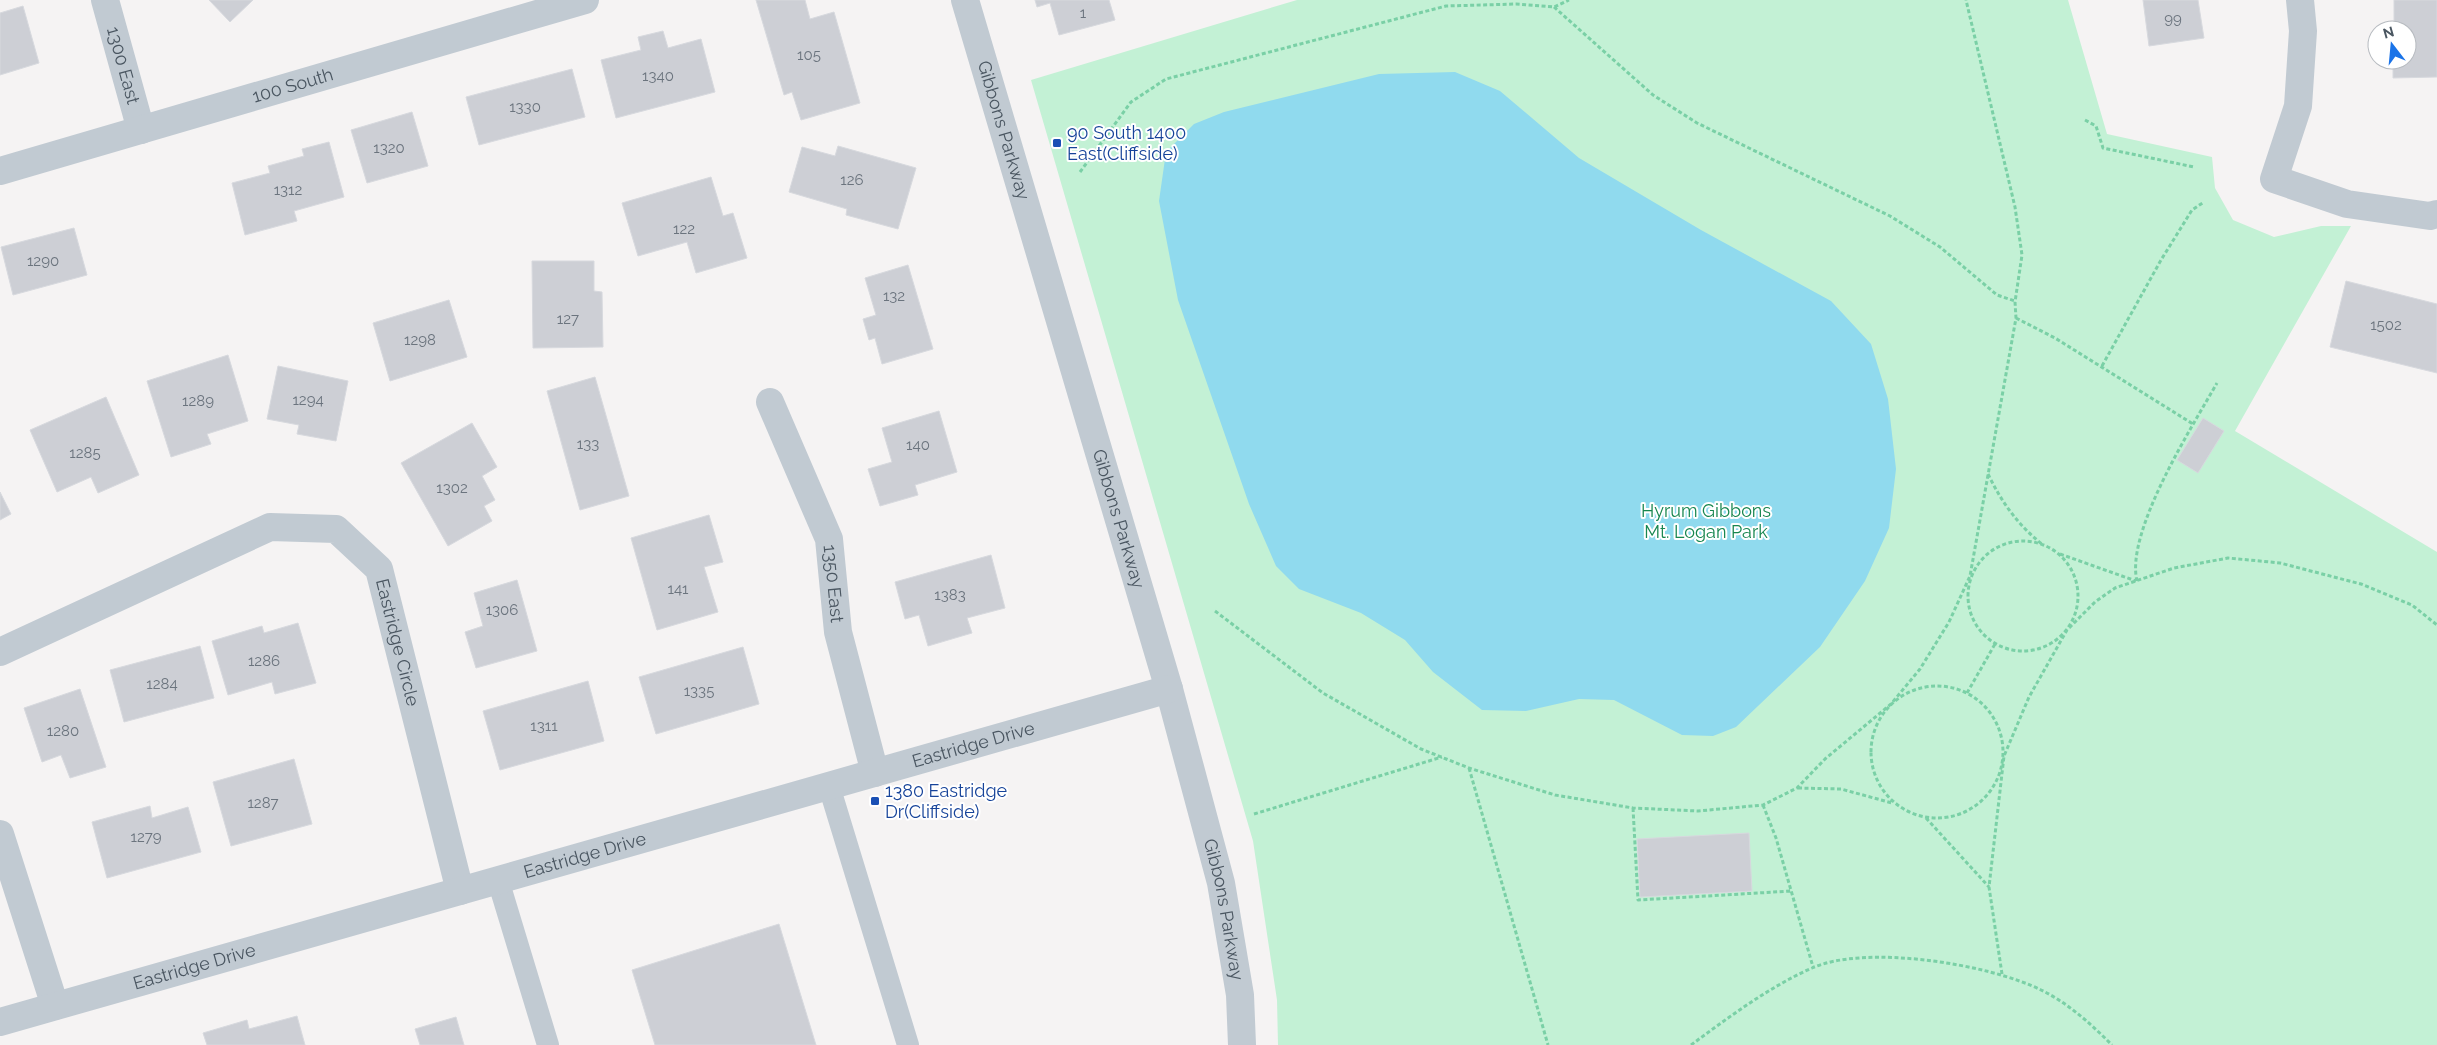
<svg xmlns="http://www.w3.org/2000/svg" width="2437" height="1045" viewBox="0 0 2437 1045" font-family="Raleway,sans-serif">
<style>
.green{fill:#c3f1d5}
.water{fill:#90daee}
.building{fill:#cdcfd5;stroke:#d7d9de}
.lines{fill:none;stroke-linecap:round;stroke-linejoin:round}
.path{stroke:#7ad0a6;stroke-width:3;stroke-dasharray:4 2.5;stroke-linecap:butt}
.service{stroke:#c1cad2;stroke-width:22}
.minor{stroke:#c1cad2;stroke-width:28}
.transit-dot{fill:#1a4fb4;stroke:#fff;stroke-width:2}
.labels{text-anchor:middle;stroke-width:4;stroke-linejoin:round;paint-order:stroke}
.number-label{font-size:15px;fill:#6b747e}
.street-label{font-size:18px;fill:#4a5661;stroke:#fff}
.transit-label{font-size:18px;fill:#164399;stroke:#fff;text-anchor:start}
.park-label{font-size:18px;fill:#17864f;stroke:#fff}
</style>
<rect width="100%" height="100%" fill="#f5f3f3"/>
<path class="green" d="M1297 0H2068L2107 134 2212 157 2215 188 2233 220 2274 237 2321 226H2351L2235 431 2437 552V1045H1278L1277 1000 1253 841 1031 80Z"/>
<path class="water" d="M1455 72 1500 91 1579 158 1701 230 1831 301 1871 344 1888 399 1896 469 1889 528 1865 581 1820 647 1736 727 1713 736 1682 735 1614 700 1579 699 1526 711 1482 710 1433 672 1405 640 1361 613 1299 589 1276 566 1249 504 1178 300 1159 201 1166 152 1194 124 1224 112 1379 74Z"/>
<path class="building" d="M209 0H253L230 22Z
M756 0H805L810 19 834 12 860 103 801 120 792 92 784 95Z
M1035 0H1109L1115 20 1059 35 1050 3 1037 7Z
M2143 0H2198L2204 38 2149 46Z
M2394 0H2437V77L2393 78V60H2407V30H2394Z
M23 6 39 63 0 75V13Z
M663 31 668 48 701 39 715 92 616 118 601 60 641 50 638 37Z
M572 69 585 117 479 145 466 97Z
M412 112 428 166 367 183 351 130Z
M329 142 344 197 294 211 297 221 245 235 232 183 270 173 268 166 304 156 302 149Z
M838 146 916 168 898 229 846 215 847 209 789 192 802 147 835 156Z
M711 177 723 216 733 213 747 258 696 273 687 242 638 256 622 203Z
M74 228 87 275 13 295 1 247Z
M532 261H594V291L602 292 603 347 533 348Z
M908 265 933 349 882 364 875 338 869 340 863 319 876 315 865 278Z
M2346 281 2437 304V373L2330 347Z
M449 300 467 357 390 381 373 323Z
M228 355 248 421 207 434 211 444 171 457 147 381Z
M278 366 348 381 336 441 297 434 299 425 267 419Z
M595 377 629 496 580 510 547 391Z
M106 397 139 475 98 493 91 477 57 492 30 430Z
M939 411 957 472 915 485 918 495 880 506 868 469 892 462 882 428Z
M2203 418 2224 431 2198 473 2177 460Z
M472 423 497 467 482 476 495 500 484 506 492 521 448 546 401 463Z
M0 492 11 514 0 520Z
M709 515 723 562 704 567 718 612 657 630 631 538Z
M991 555 1005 608 967 618 972 633 928 646 919 615 905 619 895 582Z
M517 580 537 651 476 668 465 632 483 626 474 593Z
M298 623 316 683 275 694 272 682 228 695 212 641 262 626 264 633Z
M200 646 214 698 124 722 110 670Z
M743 647 759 704 656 734 639 677Z
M588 681 604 741 500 770 483 711Z
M80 689 106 767 70 778 61 755 42 762 24 708Z
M294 759 312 824 231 846 213 782Z
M150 806 152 818 188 807 201 852 107 878 92 822Z
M1749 833 1752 891 1640 897 1637 839Z
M779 924 816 1045H655L632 970Z
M297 1016 305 1045H207L203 1033 247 1020 249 1029Z
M456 1017 464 1045H420L415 1029Z"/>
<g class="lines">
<path class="path" d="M1554 7 1653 95 1697 123 1890 216 1940 247 1997 295 2015 301
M2085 120 2096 126 2103 148 2194 167
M1080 172 1131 102 1166 79 1446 6 1516 4 1554 7 1569 0
M2016 318 2055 338 2193 424
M2102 366 2161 260 2192 210 2204 202
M1988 474C2002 503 2018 525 2043 545
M1968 596a55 55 0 1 1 110 0a55 55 0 1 1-110 0Z
M2060 554 2136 581
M2137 581C2125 532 2192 427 2217 383
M1215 611 1323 693 1421 749 1469 768 1555 795 1633 808 1698 811 1763 805 1797 788 1825 759 1891 704 1920 669 1949 622 1970 576 2016 318 2015 302 2022 255 2015 207 1966 0
M1871 752a66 66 0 1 1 132 0a66 66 0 1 1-132 0Z
M1967 693 1995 644
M1469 768 1548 1045
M1798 788 1841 789 1892 803
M1763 805 1776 838 1813 967
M1633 808 1638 900 1792 891
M1254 814 1442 757
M1926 818 1989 887
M2002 974 1989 887 2004 756 2029 697 2067 630 2095 602 2115 588 2174 568 2228 558 2280 563 2361 584 2412 605 2437 625
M1691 1045C1729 1017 1769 987 1812 968 1866 944 1989 964 2041 990 2068 1003 2091 1024 2112 1045"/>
<path class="service" d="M829 786 908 1045
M498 880 548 1045"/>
<g class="minor">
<path id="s1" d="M105 0 141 130"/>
<path id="s2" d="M965 0 1169 689 1221 883 1240 995 1242 1045"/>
<path d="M2300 0 2303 31 2298 106 2274 179 2347 204 2430 216 2437 214"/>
<path id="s3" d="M0 171 585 0"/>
<path id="s4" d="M770 402 829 539 838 632 875 773"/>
<path id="s5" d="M0 652 270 527 336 529 379 569 460 891"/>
<path d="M0 834 55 1006"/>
<path id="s6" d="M0 1022 1169 689"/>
</g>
</g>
<g class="transit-dot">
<rect x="1052" y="138" width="10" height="10" rx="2.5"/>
<rect x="870" y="796" width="10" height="10" rx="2.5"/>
</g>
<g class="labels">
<g class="number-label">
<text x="1083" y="18">1</text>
<text x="2173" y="24">99</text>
<text x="809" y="60">105</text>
<text x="658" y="81">1340</text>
<text x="525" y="112">1330</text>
<text x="389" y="153">1320</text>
<text x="852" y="185">126</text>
<text x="288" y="195">1312</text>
<text x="684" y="234">122</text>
<text x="43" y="266">1290</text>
<text x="894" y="301">132</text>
<text x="568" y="324">127</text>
<text x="2386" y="330">1502</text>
<text x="420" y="345">1298</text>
<text x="308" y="405">1294</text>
<text x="198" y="406">1289</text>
<text x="588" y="449">133</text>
<text x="918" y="450">140</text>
<text x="85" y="458">1285</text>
<text x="452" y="493">1302</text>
<text x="678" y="594">141</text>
<text x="950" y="600">1383</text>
<text x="502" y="615">1306</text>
<text x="264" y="666">1286</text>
<text x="162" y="689">1284</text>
<text x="699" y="696">1335</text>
<text x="544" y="731">1311</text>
<text x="63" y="736">1280</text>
<text x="263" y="808">1287</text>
<text x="146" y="842">1279</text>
</g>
<g class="street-label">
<text dy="6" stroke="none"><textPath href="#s1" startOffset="68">1300 East</textPath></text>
<text dy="6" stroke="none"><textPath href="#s3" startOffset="305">100 South</textPath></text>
<text dy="6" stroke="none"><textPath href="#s2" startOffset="136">Gibbons Parkway</textPath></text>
<text dy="6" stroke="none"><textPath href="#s2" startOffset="541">Gibbons Parkway</textPath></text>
<text dy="6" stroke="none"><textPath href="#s4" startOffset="194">1350 East</textPath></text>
<text dy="6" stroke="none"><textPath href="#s5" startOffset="498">Eastridge Circle</textPath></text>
<text dy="6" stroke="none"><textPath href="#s6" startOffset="1012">Eastridge Drive</textPath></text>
<text dy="6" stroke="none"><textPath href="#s6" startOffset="608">Eastridge Drive</textPath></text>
<text dy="6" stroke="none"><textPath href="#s2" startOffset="946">Gibbons Parkway</textPath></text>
<text dy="6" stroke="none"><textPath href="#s6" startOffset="202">Eastridge Drive</textPath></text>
</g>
<g class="transit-label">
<text x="1067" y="139">90 South 1400<tspan x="1067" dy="21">East(Cliffside)</tspan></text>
<text x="885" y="797">1380 Eastridge<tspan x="885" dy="21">Dr(Cliffside)</tspan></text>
</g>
<g class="park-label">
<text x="1706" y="517">Hyrum Gibbons<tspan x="1706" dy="21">Mt. Logan Park</tspan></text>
</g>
</g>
<g transform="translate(2392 45) rotate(344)"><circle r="24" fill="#ffffff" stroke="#b7bbc0"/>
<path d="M0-4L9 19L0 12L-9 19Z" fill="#1a73e8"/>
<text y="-8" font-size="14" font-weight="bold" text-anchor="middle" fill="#4a5661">N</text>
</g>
</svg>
